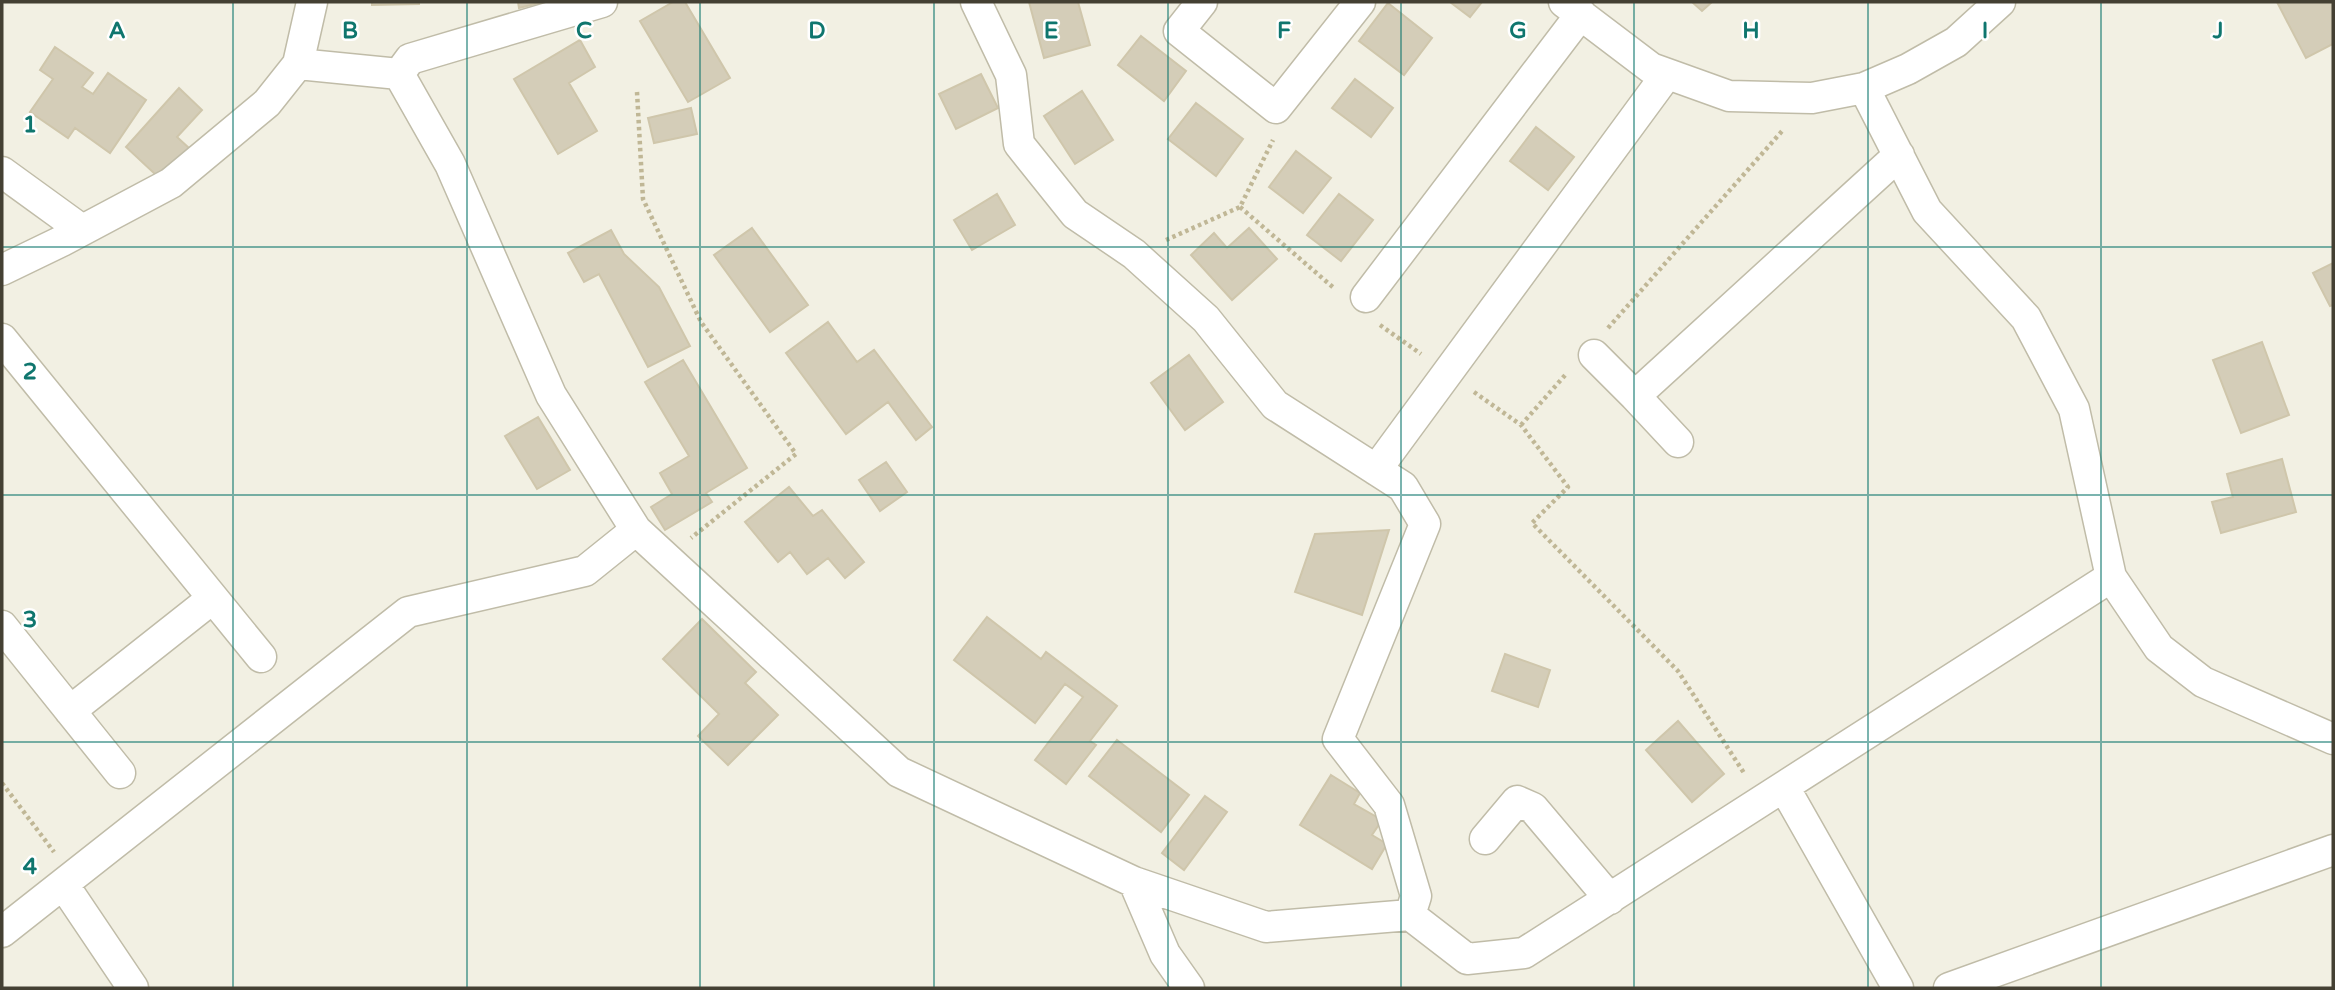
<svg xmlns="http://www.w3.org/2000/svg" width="2335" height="990" viewBox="0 0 2335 990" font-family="'Varela Round',sans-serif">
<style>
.building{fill:#d4cdb8;stroke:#cfc6ab;stroke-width:2}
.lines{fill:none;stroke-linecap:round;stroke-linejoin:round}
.minor-casing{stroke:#c0bca8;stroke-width:33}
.path{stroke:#c0b796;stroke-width:4.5;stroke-dasharray:3.5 3.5;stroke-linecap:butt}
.minor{stroke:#fff;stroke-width:30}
.grid{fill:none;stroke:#0f766e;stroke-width:2;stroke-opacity:0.55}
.grid-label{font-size:23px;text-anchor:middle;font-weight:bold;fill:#0f766e;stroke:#fff;stroke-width:5;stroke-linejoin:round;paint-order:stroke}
</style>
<rect width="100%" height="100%" fill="#f2f0e3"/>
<path class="building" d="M372 2H419V4L372 5Z
M518 2H543L519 8Z
M673 2H685L730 78 688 102 640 21Z
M1029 2H1078L1090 45 1044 58Z
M1450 2H1482L1470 17Z
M1692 2H1712L1702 11Z
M2277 2H2333V44L2306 58Z
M1388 3 1432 38 1404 75 1359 41Z
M1141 36 1186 71 1164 101 1118 65Z
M580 40 595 67 569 83 597 131 558 154 514 79Z
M55 47 93 73 82 87 93 94 108 73 146 100 110 153 75 128 68 138 30 112 53 79 40 70Z
M981 74 998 108 956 129 939 94Z
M1355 79 1393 108 1371 137 1332 108Z
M179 88 202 110 177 137 190 149 156 175 126 147Z
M1082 91 1113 140 1075 164 1044 116Z
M1196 103 1243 139 1216 176 1168 139Z
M691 108 697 134 654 143 648 118Z
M1536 127 1574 157 1548 190 1510 161Z
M1296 151 1331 178 1303 213 1269 187Z
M997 194 1015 225 972 250 954 220Z
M1339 194 1373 220 1341 261 1307 235Z
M752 228 808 305 770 332 714 255Z
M1249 228 1277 259 1232 300 1191 255 1214 233 1227 248Z
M611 230 624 254 659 287 690 346 648 367 599 274 584 282 568 253Z
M2333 263V305L2330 306 2313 273Z
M828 322 857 362 874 350 932 427 916 440 888 402 846 434 786 353Z
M2262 342 2289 415 2241 433 2213 360Z
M1189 355 1223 402 1185 430 1151 383Z
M683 360 747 468 706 493 712 502 665 530 651 507 672 494 660 473 689 456 645 382Z
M538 417 570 470 537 489 505 436Z
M2282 459 2296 512 2221 533 2212 502 2233 497 2227 474Z
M886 462 907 492 880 511 859 480Z
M789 487 813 516 822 510 864 562 845 578 828 558 807 574 790 552 778 562 745 522Z
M1389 530 1362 615 1295 592 1315 534Z
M987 617 1041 659 1046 652 1117 706 1090 741 1096 745 1066 784 1035 760 1083 697 1065 684 1035 723 954 660Z
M702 619 756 672 745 683 778 715 728 765 698 736 719 714 663 659Z
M1505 654 1550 670 1538 707 1492 691Z
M1678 721 1724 774 1692 802 1646 750Z
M1117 740 1189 795 1161 832 1089 776Z
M1331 775 1360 793 1354 804 1382 820 1372 835 1387 844 1372 869 1300 825Z
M1205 796 1227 812 1184 870 1162 853Z"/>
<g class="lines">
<g class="minor-casing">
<path id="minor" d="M976 2 1011 75 1019 144 1075 214 1134 254 1206 319 1275 405 1403 487 1425 524 1338 739 1389 805 1416 896 1410 915
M1202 2 1179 31 1276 108 1360 2
M1564 2 1651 68 1729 96 1812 98 1864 88 1908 69 1956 42 2000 2
M298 64 399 74 450 164 551 395 636 530 899 772 1134 882 1266 927 1410 915 1467 959 1524 953 2111 577 2074 409 2026 318 1927 211 1864 88
M399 74 410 59 602 2
M2 172 82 230
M2 270 62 241 171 183 267 103 298 64 312 2
M1366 297 1581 14
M2 339 261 657
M1594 355 1635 396
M1678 442 1635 396 1899 155
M1376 470 1667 74
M2111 577 2159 648 2203 682 2333 739
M2 626 120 773
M70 711 213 598
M1784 787 1898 988
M1485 839 1517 801 1533 808 1610 899
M1134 882 1165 954 1189 988
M63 884 133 988
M2 932 408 612 585 571 636 530
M1949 988 2333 850"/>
</g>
<path class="path" d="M637 92 643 199 701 322 796 454 691 538
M1240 207 1335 289
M1166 240 1240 207 1273 140
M1380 325 1421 354
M1608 328 1783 130
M1474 392 1521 425 1568 487 1532 523 1678 671 1744 773
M1521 425 1567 373
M2 783 54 852"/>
<use href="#minor" class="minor"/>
</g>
<path class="grid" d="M233 2V988M467 2V988M700 2V988M934 2V988M1168 2V988M1401 2V988M1634 2V988M1868 2V988M2101 2V988M2 247H2333M2 495H2333M2 742H2333"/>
<g class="grid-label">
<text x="117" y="38">A</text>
<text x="350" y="38">B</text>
<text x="584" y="38">C</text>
<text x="817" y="38">D</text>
<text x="1051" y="38">E</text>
<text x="1284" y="38">F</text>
<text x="1518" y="38">G</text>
<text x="1751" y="38">H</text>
<text x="1985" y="38">I</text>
<text x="2218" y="38">J</text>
<text x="30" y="132">1</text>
<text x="30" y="379">2</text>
<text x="30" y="627">3</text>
<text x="30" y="874">4</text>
</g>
<rect width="2335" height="990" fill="none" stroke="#444033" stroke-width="7"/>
</svg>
